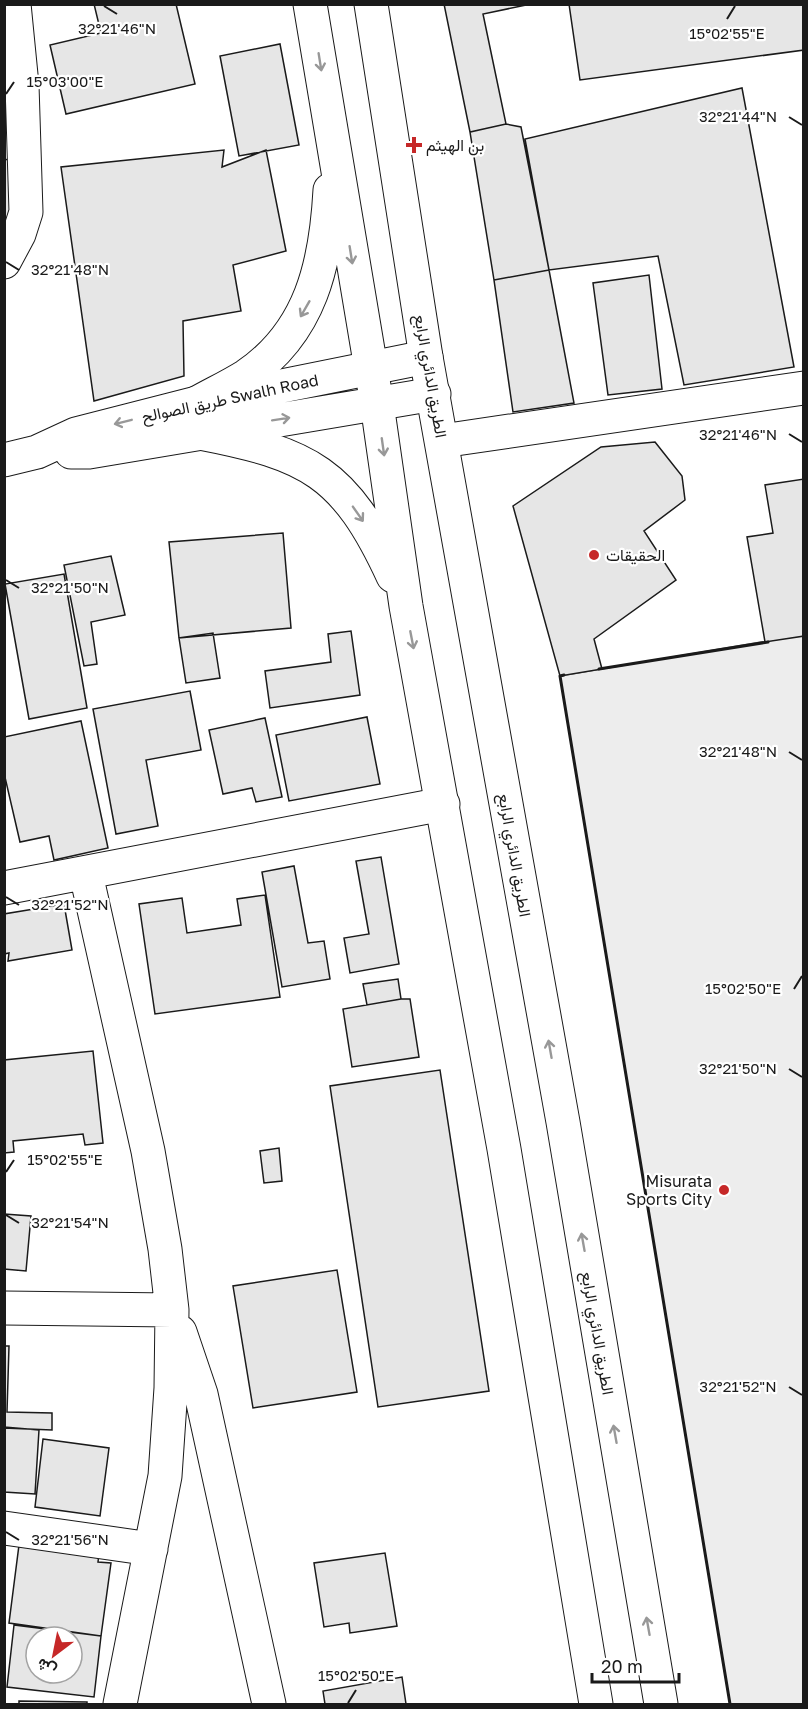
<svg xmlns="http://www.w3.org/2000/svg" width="808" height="1709" viewBox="0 0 808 1709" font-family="'Golos Text',Vazirmatn,sans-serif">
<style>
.built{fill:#ededed;stroke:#6a6a6a;stroke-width:1.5}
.building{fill:#e6e6e6;stroke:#1a1a1a;stroke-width:1.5;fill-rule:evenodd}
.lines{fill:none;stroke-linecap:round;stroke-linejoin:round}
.minor-casing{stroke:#1a1a1a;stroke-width:35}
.major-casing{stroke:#1a1a1a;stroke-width:35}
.minor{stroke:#fff;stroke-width:33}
.major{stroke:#fff;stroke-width:33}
.wall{stroke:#1a1a1a;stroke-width:3}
.oneway{stroke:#989898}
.ticks{fill:none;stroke:#1a1a1a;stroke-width:2}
.poi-dot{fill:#c62828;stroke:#fff;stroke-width:2}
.labels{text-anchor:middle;stroke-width:4.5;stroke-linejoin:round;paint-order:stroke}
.poi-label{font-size:16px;fill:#1a1a1a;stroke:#fff;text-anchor:start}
.street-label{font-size:16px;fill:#1a1a1a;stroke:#fff}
.ticks-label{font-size:15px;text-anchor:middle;fill:#1a1a1a;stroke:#fff;stroke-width:4.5;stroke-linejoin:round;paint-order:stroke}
</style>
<rect width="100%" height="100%" fill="#fff"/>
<path class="built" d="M803 635V1704H730L560 676Z"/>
<path class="building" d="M94 4H176L195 84 66 114 50 45 101 33Z
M444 4H531L483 14 506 124 470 132Z
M569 4H804V50L580 80Z
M280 44 299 145 239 156 220 56Z
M742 88 794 367 684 385 658 256 549 270 525 139Z
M506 124 521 127 549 270 494 280 470 132Z
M224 150 222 167 266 150 286 251 233 265 241 311 183 321 184 376 94 401 61 167Z
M19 157 28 221 4 225V160Z
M549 270 574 403 513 412 494 280Z
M649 275 662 389 608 395 593 283Z
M655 442 682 476 685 500 644 531 676 580 594 639 602 669 560 676 513 506 601 447Z
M804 479V636L765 642 747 537 773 533 765 485Z
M283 533 291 628 179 638 169 542Z
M111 556 125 615 91 622 97 664 84 666 64 565Z
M64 574 87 708 29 719 5 584Z
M351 631 360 695 270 708 265 671 331 662 328 634Z
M213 633 220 678 186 683 179 638Z
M190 691 201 750 146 760 158 826 116 834 93 709Z
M367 717 380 784 289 801 276 735Z
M265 718 282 797 256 802 252 788 223 794 209 730Z
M81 721 108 848 54 860 49 836 20 842 4 773V737Z
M381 857 399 964 350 973 344 938 369 934 356 861Z
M294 866 308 943 324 941 330 979 282 987 262 872Z
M265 895 280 997 155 1014 139 904 182 898 187 933 241 925 237 899Z
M64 904 72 950 8 961 9 953 4 954V914Z
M398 979 401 999 367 1005 363 984Z
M401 999H410L419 1057 352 1067 343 1009Z
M93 1051 103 1143 85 1145 83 1134 13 1141 14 1152 4 1153V1060Z
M440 1070 489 1391 378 1407 330 1086Z
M279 1148 282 1181 264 1183 260 1151Z
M4 1214 31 1216 26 1271 4 1269Z
M337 1270 357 1392 253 1408 233 1286Z
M4 1346H9L7 1412 52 1413V1430L4 1428Z
M4 1427 39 1430 35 1494 4 1492Z
M43 1439 109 1448 100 1516 35 1507Z
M19 1545 100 1546 98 1562 111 1563 101 1636 9 1623Z
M385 1553 397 1626 350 1633 349 1623 324 1627 314 1563Z
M14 1625 101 1636 94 1697 7 1687ZM36 1637H72V1673H36Z
M402 1677 406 1704H325L323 1691Z
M19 1701 87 1702V1704H19Z"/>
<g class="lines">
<g class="minor-casing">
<path id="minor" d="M4 262 19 234 26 212 22 85 14 4
M442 441 804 388
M71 452H89L434 394
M4 460 37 452 76 434 197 403 426 357
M86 874 148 1151 165 1249 172 1310 171 1388 165 1476 120 1704
M4 888 443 804
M4 1308 172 1310
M180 1332 201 1394 269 1704
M4 1528 151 1549"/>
</g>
<g class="major-casing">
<path id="major" d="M310 4 377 404 406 606 504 1149 596 1704
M371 4 426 357 563 1122 661 1704
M197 403C213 394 230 386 246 376 311 332 326 264 330 190
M200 433C309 454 345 472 393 576"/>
</g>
<use href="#minor" class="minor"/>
<use href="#major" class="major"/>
<path class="wall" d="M599 669 768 642
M564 675 560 676 730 1704"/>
</g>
<defs><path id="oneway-shaft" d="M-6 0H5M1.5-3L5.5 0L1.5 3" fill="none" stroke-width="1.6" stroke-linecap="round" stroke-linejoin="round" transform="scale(1.5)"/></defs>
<g class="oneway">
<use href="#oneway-shaft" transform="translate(320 62) rotate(81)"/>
<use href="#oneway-shaft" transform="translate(351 255) rotate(81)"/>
<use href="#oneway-shaft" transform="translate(305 309) rotate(120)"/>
<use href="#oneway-shaft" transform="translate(281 419) rotate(-9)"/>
<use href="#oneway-shaft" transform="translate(123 422) rotate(166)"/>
<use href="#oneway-shaft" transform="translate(383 447) rotate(82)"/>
<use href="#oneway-shaft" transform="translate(358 514) rotate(55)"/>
<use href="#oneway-shaft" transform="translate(412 640) rotate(79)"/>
<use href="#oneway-shaft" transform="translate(550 1049) rotate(-100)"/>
<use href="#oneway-shaft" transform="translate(583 1242) rotate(-100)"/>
<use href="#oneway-shaft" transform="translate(615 1434) rotate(-100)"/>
<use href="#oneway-shaft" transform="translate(648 1626) rotate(-100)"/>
</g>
<path class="ticks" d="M104 6 117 14M727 19 735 6M6 94 14 82M789 117 802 125M6 262 19 270M789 434 802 442M6 580 19 588M789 752 802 760M6 897 19 905M794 989 802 976M789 1069 802 1077M6 1172 14 1160M6 1215 19 1223M789 1387 802 1395M6 1532 19 1540M348 1703 356 1690"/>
<g class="poi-dot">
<path d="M411 136h6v6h6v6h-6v6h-6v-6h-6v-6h6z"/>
<circle cx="594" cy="555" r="6"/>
<circle cx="724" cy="1190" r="6"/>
</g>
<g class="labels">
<g class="poi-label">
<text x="426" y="151">بن الهيثم</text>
<text x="606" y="561">الحقيقات</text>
<text x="712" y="1187" text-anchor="end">Misurata<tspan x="712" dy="18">Sports City</tspan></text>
</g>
<g class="street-label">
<text transform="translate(431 376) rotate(80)" y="6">الطريق الدائري الرابع</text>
<text transform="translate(230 398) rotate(-12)" y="6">طريق الصوالح Swalh Road</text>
<text transform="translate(515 855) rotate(80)" y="6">الطريق الدائري الرابع</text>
<text transform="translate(598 1333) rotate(80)" y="6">الطريق الدائري الرابع</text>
</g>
</g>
<g class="ticks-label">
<text x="117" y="34">32°21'46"N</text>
<text x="727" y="39">15°02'55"E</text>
<text x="65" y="87">15°03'00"E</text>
<text x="738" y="122">32°21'44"N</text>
<text x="70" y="275">32°21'48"N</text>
<text x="738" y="440">32°21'46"N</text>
<text x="70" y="593">32°21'50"N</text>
<text x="738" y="757">32°21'48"N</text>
<text x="70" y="910">32°21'52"N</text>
<text x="743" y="994">15°02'50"E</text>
<text x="738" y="1074">32°21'50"N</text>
<text x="65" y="1165">15°02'55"E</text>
<text x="70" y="1228">32°21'54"N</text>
<text x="738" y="1392">32°21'52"N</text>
<text x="70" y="1545">32°21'56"N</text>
<text x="356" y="1681">15°02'50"E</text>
</g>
<rect width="808" height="1709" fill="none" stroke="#1a1a1a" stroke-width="12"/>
<g transform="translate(54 1655) rotate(212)"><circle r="28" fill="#ffffff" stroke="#a3a3a3" stroke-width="1.5"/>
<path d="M0-4.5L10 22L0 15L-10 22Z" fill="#c62828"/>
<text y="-9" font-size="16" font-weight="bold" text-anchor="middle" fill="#1a1a1a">ش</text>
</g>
<path d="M592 1673v9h87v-9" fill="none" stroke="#1a1a1a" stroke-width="3"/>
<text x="601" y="1673" font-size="18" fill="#1a1a1a" stroke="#ffffff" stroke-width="4.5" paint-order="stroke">20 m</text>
</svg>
